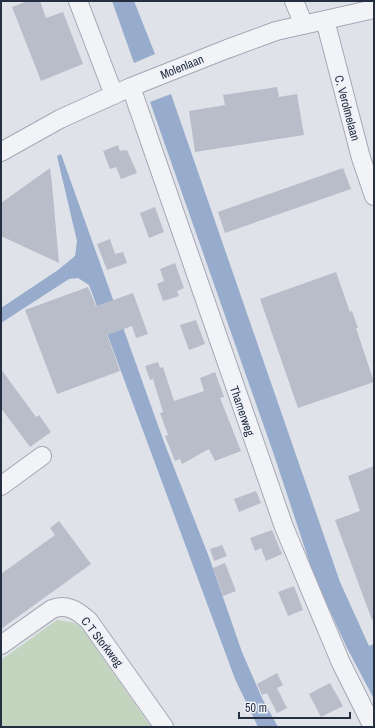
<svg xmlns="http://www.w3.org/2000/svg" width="375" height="728" viewBox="0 0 375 728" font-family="'Archivo Narrow',sans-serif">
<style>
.green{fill:#c3d4bf}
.water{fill:#97accc}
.building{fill:#b8bdc9}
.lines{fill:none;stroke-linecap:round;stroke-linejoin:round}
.minor-casing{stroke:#a4a8b3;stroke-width:20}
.minor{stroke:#f2f3f7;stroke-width:18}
.labels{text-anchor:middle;stroke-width:3.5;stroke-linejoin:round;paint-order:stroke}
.street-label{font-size:12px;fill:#262e41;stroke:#eef1f7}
</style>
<rect width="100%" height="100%" fill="#dfe2e9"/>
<path class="green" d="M57 620 75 623 83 630 151 727H1V660Z"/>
<path class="water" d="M112 1H134L155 54 134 63Z
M171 94 340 582 369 646 374 644V699L347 648 314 576 274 455 150 102Z
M61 154 164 442 209 557 242 652 262 698 278 727H258L235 679 89 285 78 278 69 279 1 323V308L58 270 75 256 77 241 57 156Z"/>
<path class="building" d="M28 1H40L46 18 63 12 83 64 41 81 12 7Z
M277 87 279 97 297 94 304 135 195 152 189 111 225 105 223 95Z
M118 145 120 151 127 150 137 173 121 179 116 167 110 169 103 151Z
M50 168 52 184 59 263 1 236V203Z
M343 168 351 189 225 233 218 212Z
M155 207 164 232 149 238 140 213Z
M110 239 115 254 123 252 127 263 107 270 97 244Z
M175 263 184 288 177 291 179 296 163 301 157 284 164 281 160 269Z
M336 272 350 312 352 311 358 328H356L374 382 298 408 260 299Z
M88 287 96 306 133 293 148 334 136 338 132 326 107 335 120 371 57 394 25 310Z
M196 320 205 344 189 350 180 325Z
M158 362 160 368 163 367 174 401 204 391 200 378 215 372 224 397 220 398 241 451 215 461 209 449 182 464 180 459 175 461 165 436 168 435 160 413 163 412 153 379 150 380 145 366Z
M1 369 36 417 39 415 51 432 30 447 1 408Z
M374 466V619L372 620 335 520 360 511 348 476Z
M256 491 261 503 239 512 234 499Z
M59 521 91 564 1 629V574L55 535 50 528Z
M272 530 282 554 266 561 261 548 255 551 250 538Z
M222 545 227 556 214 561 210 549Z
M225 563 236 591 223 596 213 568Z
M294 586 303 610 288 616 278 592Z
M277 673 283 685 277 688 287 708 277 713 267 693 262 695 257 684Z
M330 683 343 706 321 717 309 694Z"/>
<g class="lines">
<g class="minor-casing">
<path id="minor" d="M78 1 114 95
M294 1 304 25
M325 20 361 158 374 196
M131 87 284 527 341 663 373 727
M1 152 60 119 131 87 227 49 276 31 374 9
M1 486 42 456
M1 645 52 609C67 603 78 611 89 621L164 727"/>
</g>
<use href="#minor" class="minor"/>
</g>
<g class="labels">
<g class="street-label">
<text transform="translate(182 67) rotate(-22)" y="4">Molenlaan</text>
<text transform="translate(347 108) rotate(75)" y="4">C. Verolmelaan</text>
<text transform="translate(242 411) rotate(71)" y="4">Thamerweg</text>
<text transform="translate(102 642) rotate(52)" y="4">C T Storkweg</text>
</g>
</g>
<rect width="375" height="728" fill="none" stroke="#262e41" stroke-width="4"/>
<path d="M239 712v6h111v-6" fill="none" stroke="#262e41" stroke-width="2"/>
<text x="245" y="712" font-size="12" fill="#262e41" stroke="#eef1f7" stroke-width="3" paint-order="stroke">50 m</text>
</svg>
